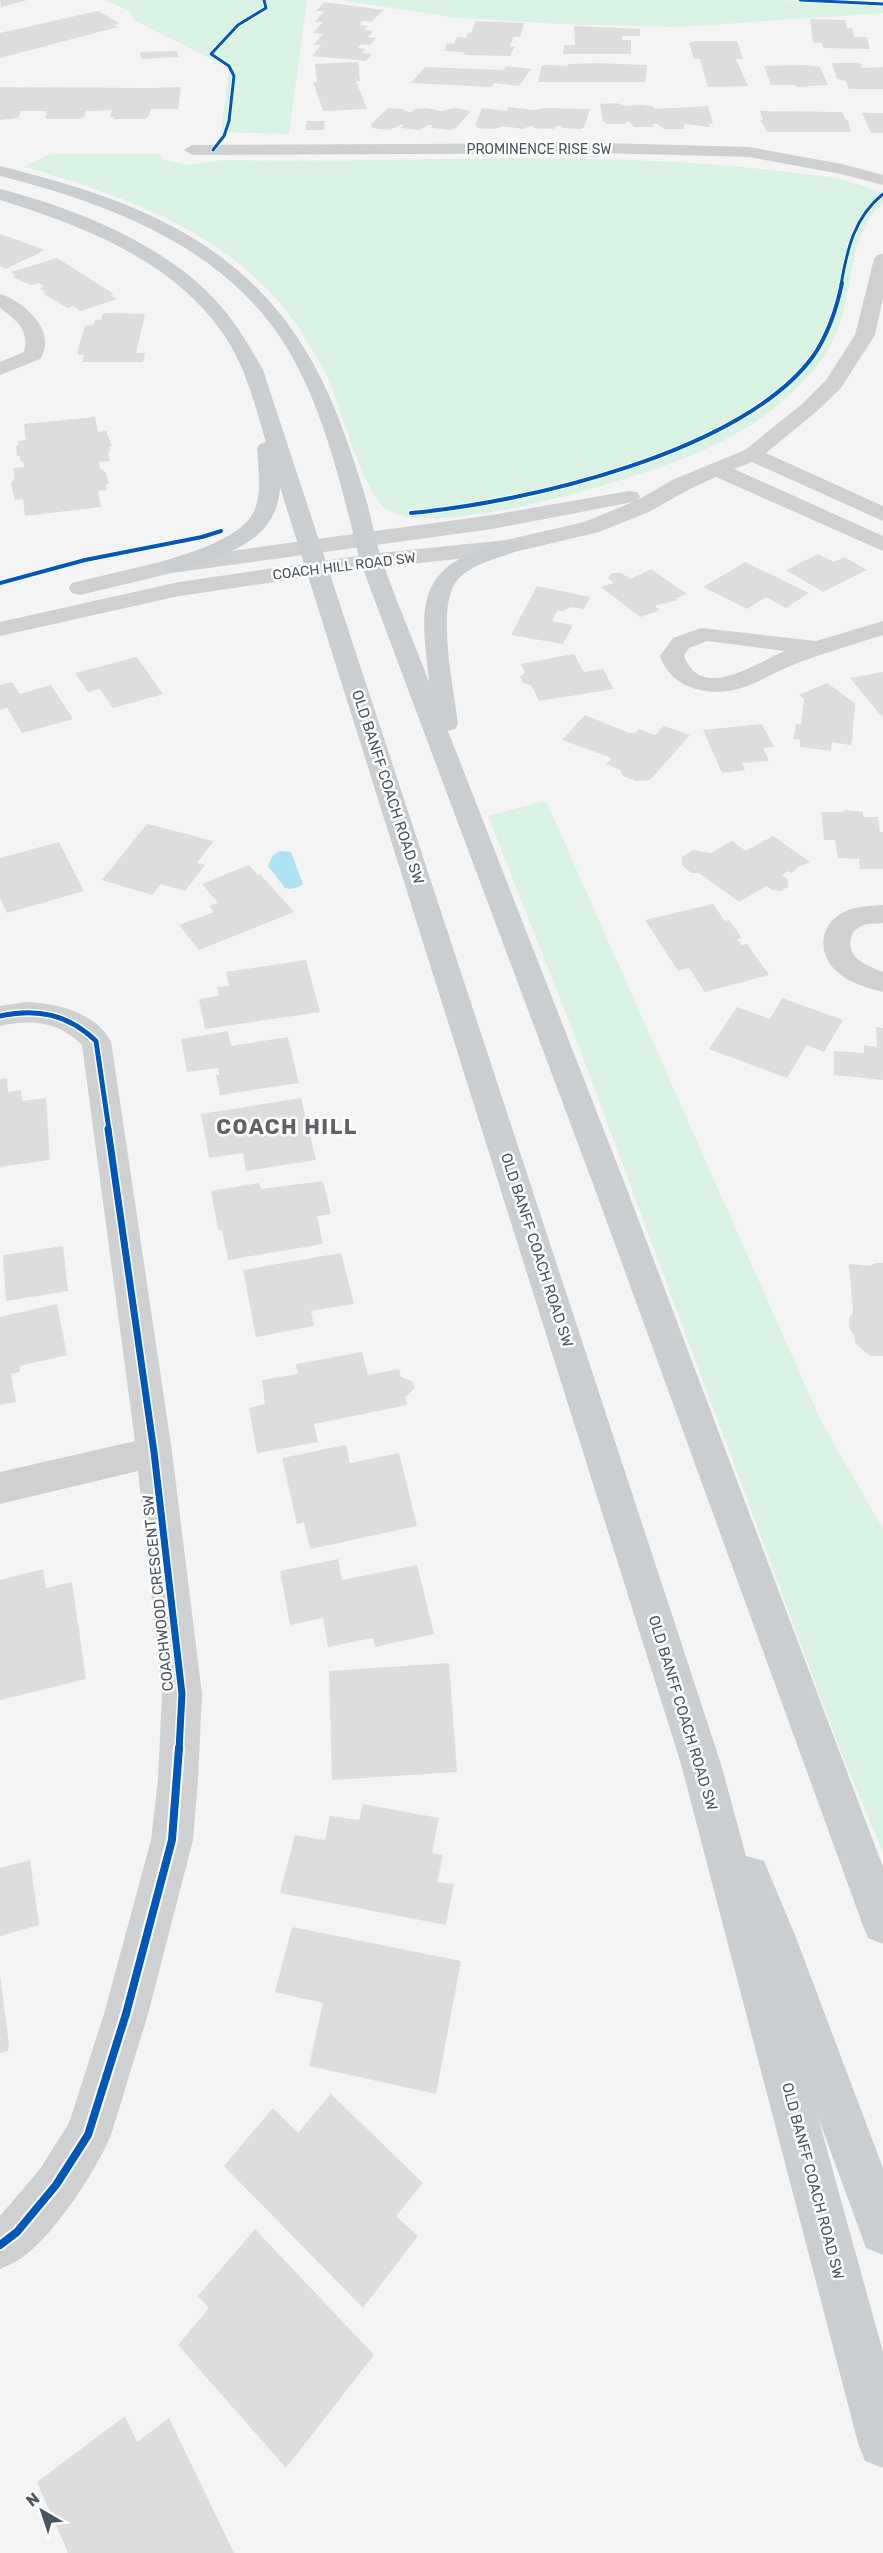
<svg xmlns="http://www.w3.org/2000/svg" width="883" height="2553" viewBox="0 0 883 2553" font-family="Rubik,sans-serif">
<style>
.green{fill:#d9f2e3}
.water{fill:#aee2f0}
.building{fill:#ddddde}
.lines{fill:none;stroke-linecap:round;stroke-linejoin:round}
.minor{fill:#ced0d2;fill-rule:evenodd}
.major{fill:#caced1;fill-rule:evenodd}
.cycleway-far4-casing{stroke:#fff;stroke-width:4.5}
.cycleway-far3-casing{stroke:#fff;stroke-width:6}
.cycleway-far2-casing{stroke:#fff;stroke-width:8}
.cycleway-far1-casing{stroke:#fff;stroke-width:10}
.cycleway-casing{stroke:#fff;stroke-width:12}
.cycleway-far4{stroke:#0057b8;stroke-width:3}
.cycleway-far3{stroke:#0057b8;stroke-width:4}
.cycleway-far2{stroke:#0057b8;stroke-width:5}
.cycleway-far1{stroke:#0057b8;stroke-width:7}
.cycleway{stroke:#0057b8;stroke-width:8}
.labels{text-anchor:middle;stroke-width:5;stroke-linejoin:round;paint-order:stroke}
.far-street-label{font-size:14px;fill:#4a5661;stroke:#fff}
.street-label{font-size:15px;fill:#4a5661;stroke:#fff}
.district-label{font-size:21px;font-weight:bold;letter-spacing:1.5px;fill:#5f6368;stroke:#fff}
</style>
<rect width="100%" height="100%" fill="#f4f4f4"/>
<path class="green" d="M105 0H307L289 134 221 132 229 68 134 20 130 11Z
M341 0H780L883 6V13L679 27 561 24 457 18Z
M50 154H161L162 159 187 165 224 160C411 164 601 148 787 172 814 175 862 179 883 197V202C846 237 855 290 836 334 823 364 797 390 772 410 743 433 706 450 672 463 620 482 431 542 385 508 365 494 341 411 331 385 325 370 316 357 308 343 248 239 133 198 24 167Z
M546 801 821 1421 883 1529V1853L839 1747 575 1036 488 816Z"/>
<path class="water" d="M280 851 291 852 303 884C298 888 291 890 285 888L268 866 273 855Z"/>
<path class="building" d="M0 0H25V1L1 7Z
M324 2 384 10 371 22 362 21 359 25 368 26 364 30 373 31 368 37 376 38 370 45 361 44 358 48 366 49 362 53 372 54 366 61 312 56 321 45H313L323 34 313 33 323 22H315L324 11H316Z
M98 11 119 23 114 25 118 27 0 58V33Z
M810 19 845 20 847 28H852L854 37H867L870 49 823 48 822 43H813Z
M476 21 524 23 520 37H513L510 47H514L510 56 468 55 463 54 464 52 444 51 447 43 454 44 457 37 466 38 468 33H471Z
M574 26 640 29V36H622V40H631V54H563L564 45H575Z
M695 41H737L743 59H736L748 86 708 87 700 59H694L689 43Z
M177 51 178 57 141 59 140 52Z
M358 62 360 81H356L367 109 323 111 313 82H317L315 64Z
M594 63 647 65 645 82H538L542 65 568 66V64Z
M832 63H860L862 68 883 67V89H849L846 81 837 79Z
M804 65 820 67 828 85 797 87 796 85H771L764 66Z
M506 66 531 69 519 86 494 83 491 87 411 83 425 67 503 70Z
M0 87 152 88 181 87 178 109H151L148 117 145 119H113L114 117H110L112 110 86 111 84 117 79 119H48L45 118 47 111H21L18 118 0 120Z
M616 103 627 106 643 105 655 107V109L708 106 713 124H709L710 127 685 124 683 129H664L657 124H653V127H634L630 122H625L626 124H606V122H603L600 104Z
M508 107 534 110 544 108 590 109 584 127 581 129 561 128 562 126 558 125 553 129 533 128 534 126H530L523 129 502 126 495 129 477 128V126H475L482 108 507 111Z
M388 108 404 109V111L411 112 415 109 427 108 441 111 455 108 471 111 455 129 450 130 431 128 433 125H429L419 130 401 128 403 125H400L390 130 371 128 373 126 370 125Z
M760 111 842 112 846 120H848L851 132H767L760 120H763Z
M862 113H883V133H871Z
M307 121H325L324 130H305Z
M0 234 45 250 6 269 0 266Z
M57 258 114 294 110 295 117 299 80 311 74 306 68 308 43 294 46 293 40 288 45 287 39 283 31 285 12 277 16 276 11 272Z
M103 313 145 314 136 353H145L143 362H82L84 355H78V349L85 326 93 325 95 320H101Z
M95 417 98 432 106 431 112 446H109L110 452H108L110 461 99 462 100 468 106 473 109 484H106L107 490 98 491 101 507 25 516 23 499 15 500 11 484 14 478 13 468 24 467 23 461H20V456H17L16 446 18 445V441L26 440 24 424Z
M818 554 834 562 844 557 867 570 823 592 786 570Z
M745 562 809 593 786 608 766 597 747 609 703 587Z
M651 569 687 594 676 598 677 600 655 606 659 609 658 611 640 617 601 587 614 583 608 578 612 573H621L631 579Z
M537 586 590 597 584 609 570 607 564 611H557L552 621 573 625 563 644 511 635Z
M574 654 584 672 603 669 614 689 539 701 531 685 523 683 520 677 525 672 520 664Z
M137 657 163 694 113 708 100 689 88 692 75 673Z
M883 672V718L850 678Z
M12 682 20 694 51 685 73 719 22 733 7 708 0 710V685Z
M827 683 855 703 852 742 850 745 832 742 831 751 800 747V740L793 739 796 724H801L804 699 799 695Z
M585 715 629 733H635L639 729 655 735 664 726 690 735 650 780 636 781 623 776 620 770 606 764 612 758 562 740Z
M762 724 774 747 763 748 769 761 742 763 745 770 722 773 703 730Z
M846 810 863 812V817H878L880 832H883V869H860L859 859 838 858 835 840H824L821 812H842Z
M147 824 214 841 197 863 205 865 185 891 161 884 152 895 102 880Z
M773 836 810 862 795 868 797 869 791 873 788 871 782 875 788 880V887L781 891 772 890 767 886 739 902 699 873H691L682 865V857L693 850 711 853 732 841 746 851Z
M59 842 84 891 7 913 0 898V858Z
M249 865 258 875 260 874 294 912 199 950 179 925 214 912 209 906 218 903 202 884Z
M713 904 725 921 729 920 742 938 737 939 742 945 747 944 769 975 705 992 689 968 678 971 645 920Z
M306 960 320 1012 205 1029 199 999 219 996 217 987 229 986 226 972Z
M782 998 843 1020 824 1052 807 1045 787 1078 709 1049 737 1007 770 1019Z
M876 1027 883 1028V1080L834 1075V1051L864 1053V1045L877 1047Z
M228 1031 231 1046 288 1037 299 1083 220 1095 216 1075H219L218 1068 187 1072 181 1039Z
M7 1078 8 1092 21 1090 22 1101 46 1098 50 1160 0 1167V1079Z
M301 1098 316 1160 246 1171 243 1153 209 1158 201 1114Z
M323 1181 331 1214 317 1216 323 1244 228 1260 222 1230H218L211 1191 259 1183 261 1189Z
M63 1246 68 1291 6 1301 3 1255Z
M341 1253 354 1304 311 1311 314 1326 256 1337 243 1270Z
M875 1263H883V1356H870L855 1343 854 1335 850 1330 849 1317 853 1313 849 1264 871 1266Z
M57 1304 67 1355 19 1366 20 1372 11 1374 16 1402 0 1405V1317Z
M362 1352 368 1375 399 1369 401 1377 412 1381 415 1388 405 1397 407 1405 314 1424 318 1442 257 1453 249 1408 265 1404 262 1380 298 1374 296 1364Z
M346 1445 350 1463 399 1453 417 1526 310 1549 304 1522 297 1524 282 1458Z
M338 1559 342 1580 417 1565 434 1634 375 1647 373 1638 328 1647 323 1618 290 1625 280 1571Z
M43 1569 46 1588 72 1582 86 1679 0 1700V1580Z
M449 1663 457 1772 332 1780 329 1671Z
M363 1804 439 1818 432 1853 443 1855 437 1882 454 1884 446 1925 280 1893 295 1835 325 1840 330 1816 359 1820Z
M30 1860 39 1925 0 1936V1868Z
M292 1927 461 1961 436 2094 309 2066 323 2003 275 1992Z
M0 1975 9 2045 8 2051 0 2053Z
M331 2094 423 2183 396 2216 418 2236 363 2308 224 2166 273 2108 298 2133Z
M255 2229 374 2355 286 2468 178 2345 209 2308 198 2296Z
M125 2416 137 2442 169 2418 234 2553H68L37 2482Z"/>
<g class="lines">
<path class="minor" d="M603 143 749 147 842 164 883 175V185L841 174 749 157 603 153 192 155 184 150 192 145Z
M883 254V298L875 335 841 388 816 412 766 453 883 506V521L752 462 734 469 883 536V551L716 477 688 490 649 512 599 532 506 554 371 568 179 596 0 636V622L179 582 371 554 506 540 584 522 633 502 492 529 172 573 80 595 72 593 69 588 72 583 172 559 492 515 629 491 637 492 640 497 638 500 672 480 745 450 802 404 826 380 855 335 874 259 877 255Z
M0 294C25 301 58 333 40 359L0 375V362L24 352C30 330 16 320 0 308Z
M883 621V635C855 644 827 652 800 662 762 676 739 700 696 689 678 684 666 673 660 656L673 638 701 628 816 641ZM707 641 785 651C757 662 702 703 684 656L689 648Z
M883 905V923C877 924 869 923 864 925 858 927 852 931 851 938 846 958 867 966 883 972V992C868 988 852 984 840 974 816 956 818 923 846 911 858 906 870 906 883 905Z
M26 1002C57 1003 94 1012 111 1041L172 1452 202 1694 198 1780 193 1840 148 2014 111 2135C96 2171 51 2241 17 2261 12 2264 6 2266 0 2269V2216L40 2169 69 2123 104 2014 151 1840 158 1780 162 1694 138 1471 0 1504V1472L135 1441 82 1045C58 1021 31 1019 0 1026V1006Z"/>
<path class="major" d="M0 166C153 204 270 252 334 407 347 438 357 470 367 502 372 522 376 544 383 563 397 603 414 642 429 682 424 626 410 577 474 552 487 547 500 539 514 542L517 547 514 552C496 559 468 565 456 582 436 609 454 689 458 724L455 729 448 731 628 1192 883 1867V1944L868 1938 862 1923 596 1192 360 561C341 485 321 392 273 327 208 240 102 202 0 176Z
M0 189C72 207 167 245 217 302 236 323 249 345 263 370L721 1764 746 1856 764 1861 795 1935 883 2168V2255L866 2248 818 2117 883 2352V2468L865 2461 858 2443 681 1764 280 487C278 534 239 550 199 564 188 568 177 574 164 571L161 566 164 561C191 552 244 538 255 509 262 490 258 467 257 448L260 444 266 442C255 406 246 367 224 335 173 260 83 226 0 200Z"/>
<g class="cycleway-far4-casing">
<path id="cycleway-far4" d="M800 0 883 4
M213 150 224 136 229 121 234 76 229 66 211 54 238 25 266 8 264 0
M841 285C847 250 854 217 883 194"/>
</g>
<g class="cycleway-far3-casing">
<path id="cycleway-far3" d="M411 513C524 503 745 452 814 355 828 334 837 307 842 283
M0 583 85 560 202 537 221 531"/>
</g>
<g class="cycleway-far2-casing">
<path id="cycleway-far2" d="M0 1016C37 1008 68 1014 96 1041L109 1130"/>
</g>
<g class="cycleway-far1-casing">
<path id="cycleway-far1" d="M108 1129 154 1452 182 1694 179 1750"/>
</g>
<g class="cycleway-casing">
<path id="cycleway" d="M0 2245 17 2232 56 2185 88 2135 126 2014 172 1840 179 1748"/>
</g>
<use href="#cycleway-far4" class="cycleway-far4"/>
<use href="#cycleway-far3" class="cycleway-far3"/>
<use href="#cycleway-far2" class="cycleway-far2"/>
<use href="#cycleway-far1" class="cycleway-far1"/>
<use href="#cycleway" class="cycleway"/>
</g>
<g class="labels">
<g class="far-street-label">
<text x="539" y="154">PROMINENCE RISE SW</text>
<text transform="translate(344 566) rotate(-7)" y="5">COACH HILL ROAD SW</text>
</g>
<g class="street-label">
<text transform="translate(388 787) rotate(72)" y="5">OLD BANFF COACH ROAD SW</text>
<text transform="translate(537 1250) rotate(72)" y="5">OLD BANFF COACH ROAD SW</text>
<text transform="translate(158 1593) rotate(-96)" y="5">COACHWOOD CRESCENT SW</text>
<text transform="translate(683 1713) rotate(73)" y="5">OLD BANFF COACH ROAD SW</text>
<text transform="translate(813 2181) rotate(75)" y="5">OLD BANFF COACH ROAD SW</text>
</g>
<g class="district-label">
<text x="287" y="1134">COACH HILL</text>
</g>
</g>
<g transform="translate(42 2511) rotate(321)" stroke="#ffffff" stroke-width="4.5" paint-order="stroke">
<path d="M0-4.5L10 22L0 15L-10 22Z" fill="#4a5661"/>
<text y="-9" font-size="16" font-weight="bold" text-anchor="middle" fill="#4a5661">N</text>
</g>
</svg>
